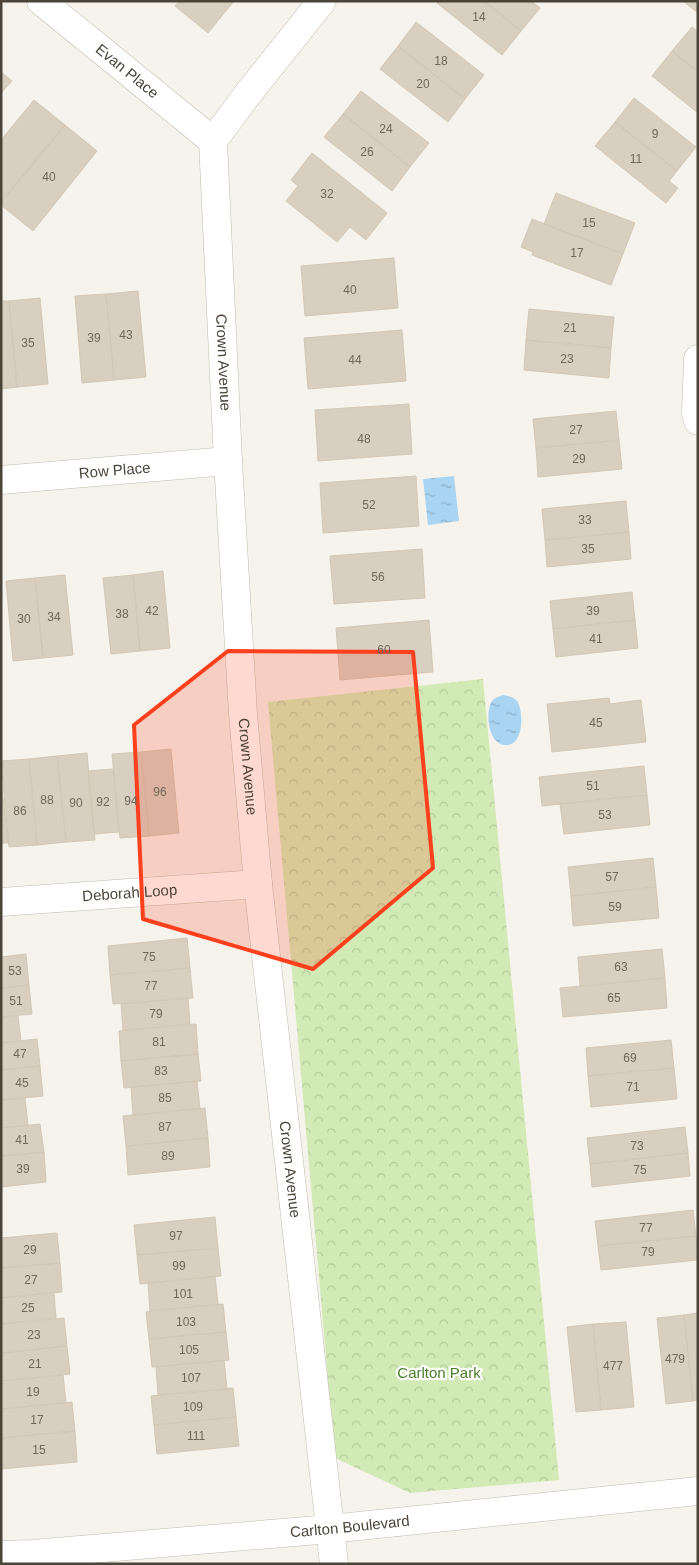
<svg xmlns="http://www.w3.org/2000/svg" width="699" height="1565" viewBox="0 0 699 1565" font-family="Helvetica,sans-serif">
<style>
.forest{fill:url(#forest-crowns)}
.water{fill:url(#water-ripples)}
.building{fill:#d8cfc1;stroke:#d3c7b4}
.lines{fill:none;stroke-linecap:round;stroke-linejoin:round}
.minor-casing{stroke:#c2bbae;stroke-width:29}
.minor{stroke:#fff;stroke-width:28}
.marked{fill:#fc3f1d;fill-opacity:0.2;stroke:#fc3f1d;stroke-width:4;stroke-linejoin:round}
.labels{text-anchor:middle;stroke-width:4.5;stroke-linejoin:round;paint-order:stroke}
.number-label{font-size:12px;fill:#6e675b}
.street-label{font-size:15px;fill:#4b4439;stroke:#fff}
.park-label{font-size:15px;fill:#4a7f2a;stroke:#fff}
</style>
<defs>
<pattern id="forest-crowns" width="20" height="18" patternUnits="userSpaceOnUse" patternTransform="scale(1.25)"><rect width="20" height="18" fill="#d2eab5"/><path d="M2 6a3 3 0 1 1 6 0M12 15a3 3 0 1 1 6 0" fill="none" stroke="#b6ca9c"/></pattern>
<pattern id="water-ripples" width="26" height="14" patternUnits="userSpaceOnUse" patternTransform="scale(1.25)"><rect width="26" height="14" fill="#a9d4f2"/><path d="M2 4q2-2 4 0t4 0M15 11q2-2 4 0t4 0" fill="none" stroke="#8caec5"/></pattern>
</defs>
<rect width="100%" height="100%" fill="#f6f3ec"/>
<path class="forest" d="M483 679 559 1480 410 1493 335 1458 268 702Z"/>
<path class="water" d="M454 476 459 521 428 525 423 479Z
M503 695C508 696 513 697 517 701 524 711 524 747 505 745 489 744 485 715 491 703 493 698 498 697 503 695Z"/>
<path class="building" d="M179 1H234L208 33 175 6Z
M439 1H484L521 31 502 55 437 3Z
M484 1H531L540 8 521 31Z
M683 1H698V13Z
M416 22 484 75 465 99 398 46Z
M692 27 698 32V72L672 51Z
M398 46 465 99 448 122 380 69Z
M672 51 698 72V113L652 76Z
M1 72 12 81 1 93Z
M361 91 429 143 410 167 343 114Z
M634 98 696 147 677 171 615 122Z
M34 100 65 125 1 202V140Z
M343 114 410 167 392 191 324 137Z
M615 122 677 171 669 181 678 188 666 203 595 146Z
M65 125 97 151 33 231 1 205V202Z
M312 153 387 213 366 240 350 227 337 242 286 201 298 186 291 180Z
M556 193 635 223 623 254 544 224Z
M532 219 623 254 611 285 532 255 533 252 521 247Z
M394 258 398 308 305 316 301 266Z
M138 291 146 377 114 380 106 294Z
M106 294 114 380 82 383 75 296Z
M40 298 48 384 17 387 9 301Z
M1 301H9L17 387 1 389Z
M529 309 614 317 611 348 526 340Z
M402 330 406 381 308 389 304 338Z
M526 340 611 348 609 378 524 370Z
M409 404 412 454 318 461 315 410Z
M616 411 619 440 536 448 533 419Z
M619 440 622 469 538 477 536 448Z
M416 476 419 526 323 533 320 483Z
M626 501 629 532 545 540 542 509Z
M629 532 631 559 547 567 545 540Z
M422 549 425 598 334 604 330 556Z
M163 571 170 648 140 651 133 575Z
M65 575 73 655 43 658 35 578Z
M133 575 140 651 111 654 103 578Z
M35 578 43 658 13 661 6 581Z
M632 592 635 620 553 629 550 601Z
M429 620 433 672 340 680 336 628Z
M635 620 638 648 556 657 553 629Z
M609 698 610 704 641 700 646 742 552 752 547 704Z
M171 749 179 833 149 836 141 752Z
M141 752 149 836 120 838 112 754Z
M87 753 95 840 66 842 57 756Z
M57 756 66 842 37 845 29 759Z
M29 759 37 845 9 847 1 761Z
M644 766 647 795 542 806 539 777Z
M113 769 119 832 94 834 88 771Z
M1 780 8 843H1Z
M647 795 650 825 564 834 560 804Z
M653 858 656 887 571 896 568 867Z
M656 887 659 918 573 926 571 896Z
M187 938 190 968 110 975 108 946Z
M662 949 665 978 580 986 578 957Z
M26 954 29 985 1 988V957Z
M190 968 193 998 113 1004 110 975Z
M665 978 667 1008 563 1017 560 988Z
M29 985 32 1014 1 1017V988Z
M188 998 190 1024 123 1030 121 1004Z
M18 1016 21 1041 1 1043V1017Z
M196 1024 198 1054 121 1061 119 1031Z
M37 1039 40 1066 1 1070V1043Z
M671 1040 674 1068 588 1076 586 1048Z
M198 1054 201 1081 124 1088 121 1061Z
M40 1066 43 1096 1 1100V1070Z
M674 1068 677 1099 591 1107 588 1076Z
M197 1081 200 1109 133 1115 131 1087Z
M25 1098 28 1125 1 1128V1100Z
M205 1108 208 1138 126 1146 123 1116Z
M40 1124 44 1152 1 1156V1128Z
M685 1127 688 1153 590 1164 587 1138Z
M208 1138 210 1167 128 1175 126 1146Z
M44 1152 46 1182 1 1187V1156Z
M688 1153 690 1176 592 1187 590 1164Z
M693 1210 696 1236 598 1246 595 1221Z
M215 1217 218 1248 137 1255 134 1225Z
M57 1233 60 1263 1 1268V1238Z
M696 1236 698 1260 601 1270 598 1246Z
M218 1248 221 1276 140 1284 137 1255Z
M60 1263 62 1292 1 1298V1268Z
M215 1276 218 1304 150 1311 148 1283Z
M54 1293 56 1318 1 1324V1298Z
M223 1304 226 1332 149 1339 146 1312Z
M698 1313V1400L693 1401 684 1315Z
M684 1315 693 1401 666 1404 657 1318Z
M64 1318 67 1346 1 1353V1324Z
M626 1322 634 1407 601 1410 593 1324Z
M593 1324 601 1410 576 1412 567 1327Z
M226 1332 229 1360 152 1367 149 1339Z
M67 1346 70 1374 1 1381V1353Z
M224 1360 227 1389 158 1395 156 1367Z
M63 1375 66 1403 1 1409V1381Z
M233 1388 236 1417 154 1425 151 1396Z
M72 1402 75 1431 1 1438V1409Z
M236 1417 239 1446 157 1454 154 1425Z
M75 1431 77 1462 1 1469V1438Z"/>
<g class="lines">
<g class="minor-casing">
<g id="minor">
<path id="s1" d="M41 1 213 141"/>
<path id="s2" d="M322 1 247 95 213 141 228 461 243 714 258 884 334 1564"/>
<path d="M698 359 696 413 698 421"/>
<path id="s3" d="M1 480 228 461"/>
<path id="s4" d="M1 902 258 884"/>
<path id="s5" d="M1 1555 32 1554 330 1529 698 1491"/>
</g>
</g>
<use href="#minor" class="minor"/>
</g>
<path class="marked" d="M228 651 413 652 433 868 313 969 143 919 134 725Z"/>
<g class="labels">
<g class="number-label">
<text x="479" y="21">14</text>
<text x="441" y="65">18</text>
<text x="423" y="88">20</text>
<text x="386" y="133">24</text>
<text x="655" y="138">9</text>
<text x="367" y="156">26</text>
<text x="636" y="163">11</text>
<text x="49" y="181">40</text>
<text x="327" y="198">32</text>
<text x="589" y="227">15</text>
<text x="577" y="257">17</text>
<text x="350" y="294">40</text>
<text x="570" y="332">21</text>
<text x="126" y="339">43</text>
<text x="94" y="342">39</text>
<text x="28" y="347">35</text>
<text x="567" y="363">23</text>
<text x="355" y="364">44</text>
<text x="576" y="434">27</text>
<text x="364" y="443">48</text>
<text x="579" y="463">29</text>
<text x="369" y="509">52</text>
<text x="585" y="524">33</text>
<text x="588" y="553">35</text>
<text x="378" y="581">56</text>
<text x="152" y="615">42</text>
<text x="593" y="615">39</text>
<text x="122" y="618">38</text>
<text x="54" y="621">34</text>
<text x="24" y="623">30</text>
<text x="596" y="643">41</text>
<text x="384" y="654">60</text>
<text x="596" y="727">45</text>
<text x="593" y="790">51</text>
<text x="160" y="796">96</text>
<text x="47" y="804">88</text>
<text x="131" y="805">94</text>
<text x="103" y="806">92</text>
<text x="76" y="807">90</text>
<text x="20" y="815">86</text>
<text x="605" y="819">53</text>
<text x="612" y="881">57</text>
<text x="615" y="911">59</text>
<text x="149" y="961">75</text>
<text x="621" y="971">63</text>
<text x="15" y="975">53</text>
<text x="151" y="990">77</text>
<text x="614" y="1002">65</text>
<text x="16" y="1005">51</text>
<text x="156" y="1018">79</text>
<text x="159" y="1046">81</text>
<text x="20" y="1058">47</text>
<text x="630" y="1062">69</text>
<text x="161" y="1075">83</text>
<text x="22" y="1087">45</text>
<text x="633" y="1091">71</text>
<text x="165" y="1102">85</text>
<text x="165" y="1131">87</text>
<text x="22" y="1144">41</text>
<text x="637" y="1150">73</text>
<text x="168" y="1160">89</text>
<text x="23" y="1173">39</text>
<text x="640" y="1174">75</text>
<text x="646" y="1232">77</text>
<text x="176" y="1240">97</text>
<text x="30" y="1254">29</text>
<text x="648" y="1256">79</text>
<text x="179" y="1270">99</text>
<text x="31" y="1284">27</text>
<text x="183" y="1298">101</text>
<text x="28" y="1312">25</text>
<text x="186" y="1326">103</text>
<text x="34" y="1339">23</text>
<text x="189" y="1354">105</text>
<text x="675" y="1363">479</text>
<text x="35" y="1368">21</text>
<text x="613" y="1370">477</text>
<text x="191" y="1382">107</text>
<text x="33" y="1396">19</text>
<text x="193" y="1411">109</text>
<text x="37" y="1424">17</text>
<text x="196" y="1440">111</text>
<text x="39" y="1454">15</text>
</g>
<g class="street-label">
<text dy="5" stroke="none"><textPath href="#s1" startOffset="111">Evan Place</textPath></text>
<text dy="5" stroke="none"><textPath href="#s2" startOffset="399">Crown Avenue</textPath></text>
<text dy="5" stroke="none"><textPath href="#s3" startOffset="114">Row Place</textPath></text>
<text dy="5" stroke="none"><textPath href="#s2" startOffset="804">Crown Avenue</textPath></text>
<text dy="5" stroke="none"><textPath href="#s4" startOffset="129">Deborah Loop</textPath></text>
<text dy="5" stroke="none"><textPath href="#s2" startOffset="1209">Crown Avenue</textPath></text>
<text dy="5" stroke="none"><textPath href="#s5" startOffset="350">Carlton Boulevard</textPath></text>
</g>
<g class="park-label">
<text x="439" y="1378">Carlton Park</text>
</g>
</g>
<rect width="699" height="1565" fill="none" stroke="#4b4439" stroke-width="5"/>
</svg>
